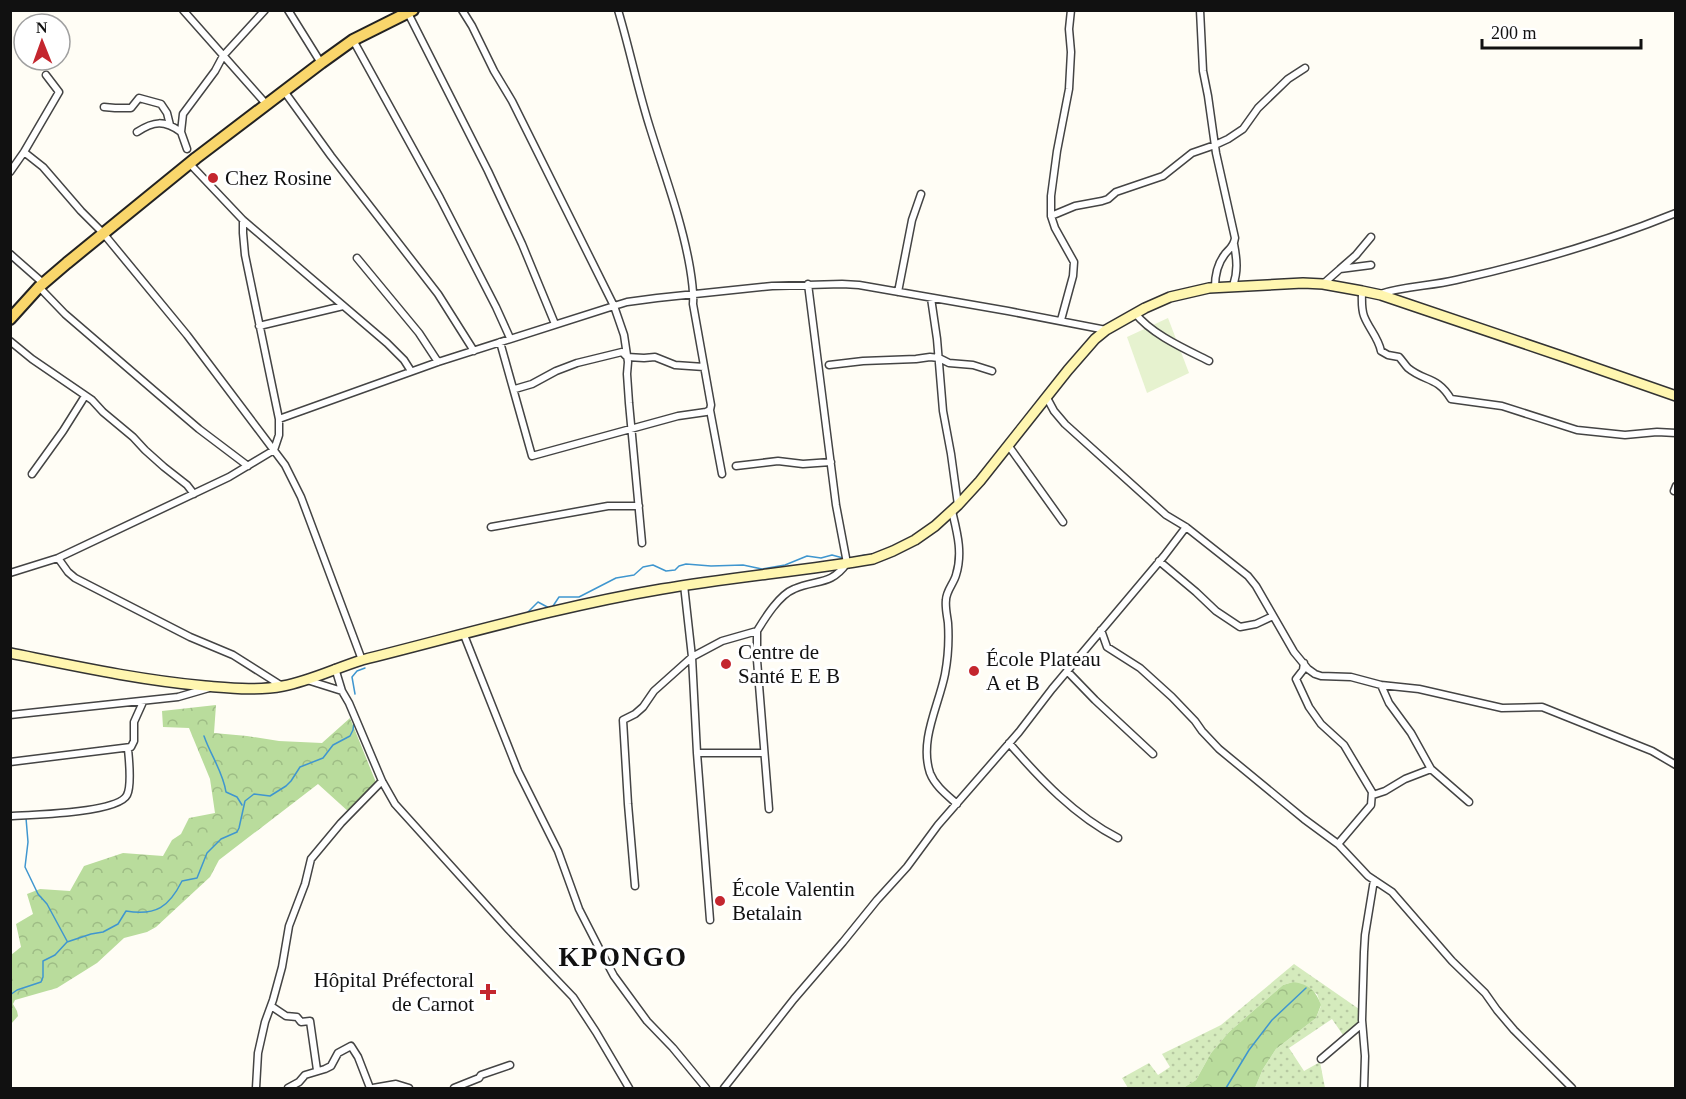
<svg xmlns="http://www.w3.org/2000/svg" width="1686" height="1099" viewBox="0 0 1686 1099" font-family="'Times New Roman',serif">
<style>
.grass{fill:url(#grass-dots)}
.forest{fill:url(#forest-crowns)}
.pitch{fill:#e6f2cf}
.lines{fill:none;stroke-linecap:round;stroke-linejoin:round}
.stream{stroke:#3f96cf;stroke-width:1.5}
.minor-casing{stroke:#444;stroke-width:9}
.secondary-casing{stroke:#333;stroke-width:12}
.primary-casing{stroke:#222;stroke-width:14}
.minor{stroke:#fff;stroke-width:6}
.secondary{stroke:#fff6b0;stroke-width:9}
.primary{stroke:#f9d66b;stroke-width:10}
.poi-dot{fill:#c4262e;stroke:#fff;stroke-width:2}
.labels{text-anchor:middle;stroke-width:6;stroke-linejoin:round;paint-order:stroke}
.poi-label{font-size:21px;fill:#111;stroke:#fff;text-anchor:start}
.district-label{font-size:27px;font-weight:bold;letter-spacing:1.5px;fill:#111;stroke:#fff}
</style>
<defs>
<pattern id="grass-dots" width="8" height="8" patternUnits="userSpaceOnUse" patternTransform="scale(1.5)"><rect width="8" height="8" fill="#d5ebbd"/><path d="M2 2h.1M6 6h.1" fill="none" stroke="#b6c8a1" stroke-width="1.8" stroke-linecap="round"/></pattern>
<pattern id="forest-crowns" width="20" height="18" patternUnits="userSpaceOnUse" patternTransform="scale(1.5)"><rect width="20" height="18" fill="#b9dc9c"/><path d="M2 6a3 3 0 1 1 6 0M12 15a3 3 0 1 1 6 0" fill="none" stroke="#9ebc85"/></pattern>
</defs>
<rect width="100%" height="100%" fill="#fffdf5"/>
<path class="grass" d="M1294 964 1359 1009 1360 1022 1343 1035 1332 1019 1289 1048 1304 1071 1320 1062 1325 1088H1255L1263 1069 1276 1049 1316 1018 1321 1006 1317 994 1293 982 1283 985 1229 1032 1211 1053 1196 1080 1183 1088H1128L1122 1078 1149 1063 1158 1075 1170 1067 1162 1054 1221 1025Z"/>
<path class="forest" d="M216 705 214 733 247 736 279 741 322 743 350 718 377 785 350 813 318 784 219 860 210 877 156 927 147 932 124 938 97 963 57 988 15 1000 13 1004 17 1011 18 1016 11 1024V955L21 947 16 924 33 914 27 894 40 889 70 891 84 866 123 853 163 856 172 840 181 834 189 818 215 813 210 779 189 728 163 727 162 711Z
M1293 982C1309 984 1316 991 1321 1005L1316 1018 1276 1049 1263 1069 1255 1088H1183L1196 1080 1211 1053 1229 1032 1283 985Z"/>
<path class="pitch" d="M1168 318 1189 373 1147 393 1127 337Z"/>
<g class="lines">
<path class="stream" d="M857 557 865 555
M527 613 538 602 551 609 559 597H579L616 578 634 575 643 567 653 565 666 571 675 570 679 566 686 564 711 566 743 565 762 569 785 565 807 556 821 558 832 555 843 558
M464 629 509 618
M355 694 352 677 357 671 365 668
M204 736C211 756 223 772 226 792L237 797 242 805
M26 818 28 842 25 867 38 894 47 904 67 941
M10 995 17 990 41 982 43 977V961L55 955 67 942 91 934 103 932 118 924 126 911C156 916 169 907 182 881L197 878 207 853 221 839 237 832 239 828 245 801 254 794 270 796 286 786 291 781 300 767 323 758 333 745 350 736 353 730 354 722
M1226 1088 1249 1050 1272 1020 1306 988"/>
<g class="minor-casing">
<path id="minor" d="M183 10 267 105
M288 10 321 63
M462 10 472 26 494 71 512 101 614 306 624 335 628 362 627 374 629 403 642 543
M1200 10 1203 71 1208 96 1216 153 1235 238C1234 246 1230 248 1225 254 1218 263 1215 275 1215 287
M408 13 488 171 522 244 555 324
M353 40 440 198 496 307 510 338
M284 91 331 156 438 294 474 351
M104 107 115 108H131L139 98 161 104 167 113 170 125
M137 132C154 121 164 120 181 132
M187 149 181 132 183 114 215 71 223 56 265 10
M24 152 43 167 81 211 103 233 187 335 285 465 301 497 362 660
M190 164 243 220 387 343 404 360 411 371
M10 172 24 152 59 92 46 75
M1051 216 1075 206 1102 201 1108 199 1116 192 1163 176 1192 153 1215 145 1228 139 1243 129 1258 108 1288 79 1305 68
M1371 237 1356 255 1340 269 1371 265
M10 254 43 283
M357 258 419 333 438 362
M1323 284 1340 269
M1233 286C1238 271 1237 260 1234 244
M39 287 65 314 158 394 199 429 248 466
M1362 291C1362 299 1361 308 1364 316 1369 329 1378 337 1381 351L1388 355 1399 357C1402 360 1405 365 1408 368 1425 382 1437 376 1451 399L1502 406 1577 430 1625 435 1657 432 1676 433
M898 292 912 220 921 194
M1380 294C1405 286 1431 286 1456 280 1528 264 1607 241 1676 213
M931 298 937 339 943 411 951 454 958 505
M1135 313C1151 334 1185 349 1209 361
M1061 320 1073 276 1074 262 1055 228 1051 216V196L1057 151 1069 89 1071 52 1069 29 1071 10
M259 326 343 306
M10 341 32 359 92 400 103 412 133 437 145 450 164 467 187 485 194 494
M500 342 532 456 678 416 706 412 710 410 711 405 693 304C694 292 692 280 690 268 682 221 665 176 651 131 638 91 630 50 618 10
M829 365 863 361 916 359 930 357 939 358 949 363 973 365 992 371
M515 389 532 384 556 371 577 363 622 352 627 357 644 358 655 357 675 365 704 367
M1047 398 1054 411 1065 424 1166 515 1186 527 1248 576 1256 586 1294 652 1308 669 1315 674 1321 676 1351 677 1381 685 1419 689 1502 708 1542 707 1652 751 1676 765
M710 410 722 474
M279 419 438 362 614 306 627 302 657 298 772 286 842 284 859 285 1008 311 1106 330
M1008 445 1063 522
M736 466 778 461 803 464 831 462
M32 474 63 431 85 396
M1674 491 1676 486
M952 511C957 532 963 553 956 575 954 583 946 591 946 600 945 607 947 615 948 623 949 639 948 658 945 674 939 705 919 740 930 773 935 786 947 795 957 804
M491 527 608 506H639
M58 558 68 572 75 578 190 637 233 655 282 686
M1159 561 1196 592 1216 611 1240 627 1256 624 1273 616
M10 573 58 558 229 477 274 450 279 435V419L245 255 243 233V220
M684 585 692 657 697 753 710 920
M1101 630 1107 647 1140 668 1172 697 1195 721 1202 731 1219 749 1304 819 1338 844 1368 876 1392 892 1452 961 1485 993 1497 1010 1514 1030 1572 1088
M757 631V660L769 809
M464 635 518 771 558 851 579 909 599 948 614 976 647 1021 673 1048 706 1088
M1304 663 1303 670 1296 679 1309 707 1321 724 1344 745 1372 792 1371 805 1338 844
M335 668 342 691 349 703 382 781 395 804 509 930 573 997 596 1032 629 1088
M1067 671 1095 700 1153 754
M307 680 342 691
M1381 685 1389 703 1411 733 1431 769 1469 802
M10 715 178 697 209 688
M1009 743C1040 779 1075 816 1118 838
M697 753H763
M10 762 131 747 134 741V722L143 702
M1373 795 1385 791 1405 779 1431 769
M10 816C31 815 118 813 127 795 132 785 129 760 128 749
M635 886 628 804 623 720 635 714 643 707 654 691 692 657 722 641 757 631C765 618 779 595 794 589 816 579 831 586 847 563L836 505 808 284
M271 1006 286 1016 297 1017 301 1022 310 1021 317 1070
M1321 1059 1362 1024
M256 1088 258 1053 265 1022 273 1000 282 967 289 926 305 884 311 859 341 823 382 781
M288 1088 299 1082 305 1075 325 1069 331 1066 338 1053 351 1046 358 1057 370 1088
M373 1088 396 1084 409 1088
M454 1088 479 1078 481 1075 510 1065
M724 1088 794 999 843 942 877 900 907 867 938 825 1019 732 1052 689 1164 556 1186 527
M1364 1088 1365 1056 1362 1020 1364 952 1365 935 1374 880"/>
</g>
<g class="secondary-casing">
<path id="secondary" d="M10 653C75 666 139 680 205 686 231 688 258 691 283 686 310 681 336 668 362 660 462 635 561 606 662 589 732 577 803 571 873 559L893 551 915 540 935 526 958 505 980 481 1068 370 1095 339 1106 330 1145 308 1170 297 1209 288 1303 283 1323 284 1362 291 1381 295 1567 358 1676 396"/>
</g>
<g class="primary-casing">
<path id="primary" d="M10 319 39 287 67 263 196 158 321 63 353 40 413 10"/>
</g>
<use href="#minor" class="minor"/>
<use href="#secondary" class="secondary"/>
<use href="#primary" class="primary"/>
</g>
<g class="poi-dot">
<circle cx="213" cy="178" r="6"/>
<circle cx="726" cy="664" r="6"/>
<circle cx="974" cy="671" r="6"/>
<circle cx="720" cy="901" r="6"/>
<path d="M485 983h6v6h6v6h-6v6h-6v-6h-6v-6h6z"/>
</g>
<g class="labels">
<g class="poi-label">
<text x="225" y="185">Chez Rosine</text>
<text x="738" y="659">Centre de<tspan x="738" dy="24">Santé E E B</tspan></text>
<text x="986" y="666">École Plateau<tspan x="986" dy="24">A et B</tspan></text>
<text x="732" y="896">École Valentin<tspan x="732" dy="24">Betalain</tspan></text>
<text x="474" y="987" text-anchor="end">Hôpital Préfectoral<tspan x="474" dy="24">de Carnot</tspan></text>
</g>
<g class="district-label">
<text x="623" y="966">KPONGO</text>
</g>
</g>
<rect width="1686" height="1099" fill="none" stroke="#111111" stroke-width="24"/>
<g transform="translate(42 42) rotate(359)"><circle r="28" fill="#ffffff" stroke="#a0a0a0" stroke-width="1.5"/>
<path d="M0-4.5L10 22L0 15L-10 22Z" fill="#c4262e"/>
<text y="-9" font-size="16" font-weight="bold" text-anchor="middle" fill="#111111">N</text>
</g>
<path d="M1482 39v9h159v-9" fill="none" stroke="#111111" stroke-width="3"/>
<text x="1491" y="39" font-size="18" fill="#111111" stroke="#ffffff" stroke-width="4.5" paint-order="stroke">200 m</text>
</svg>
